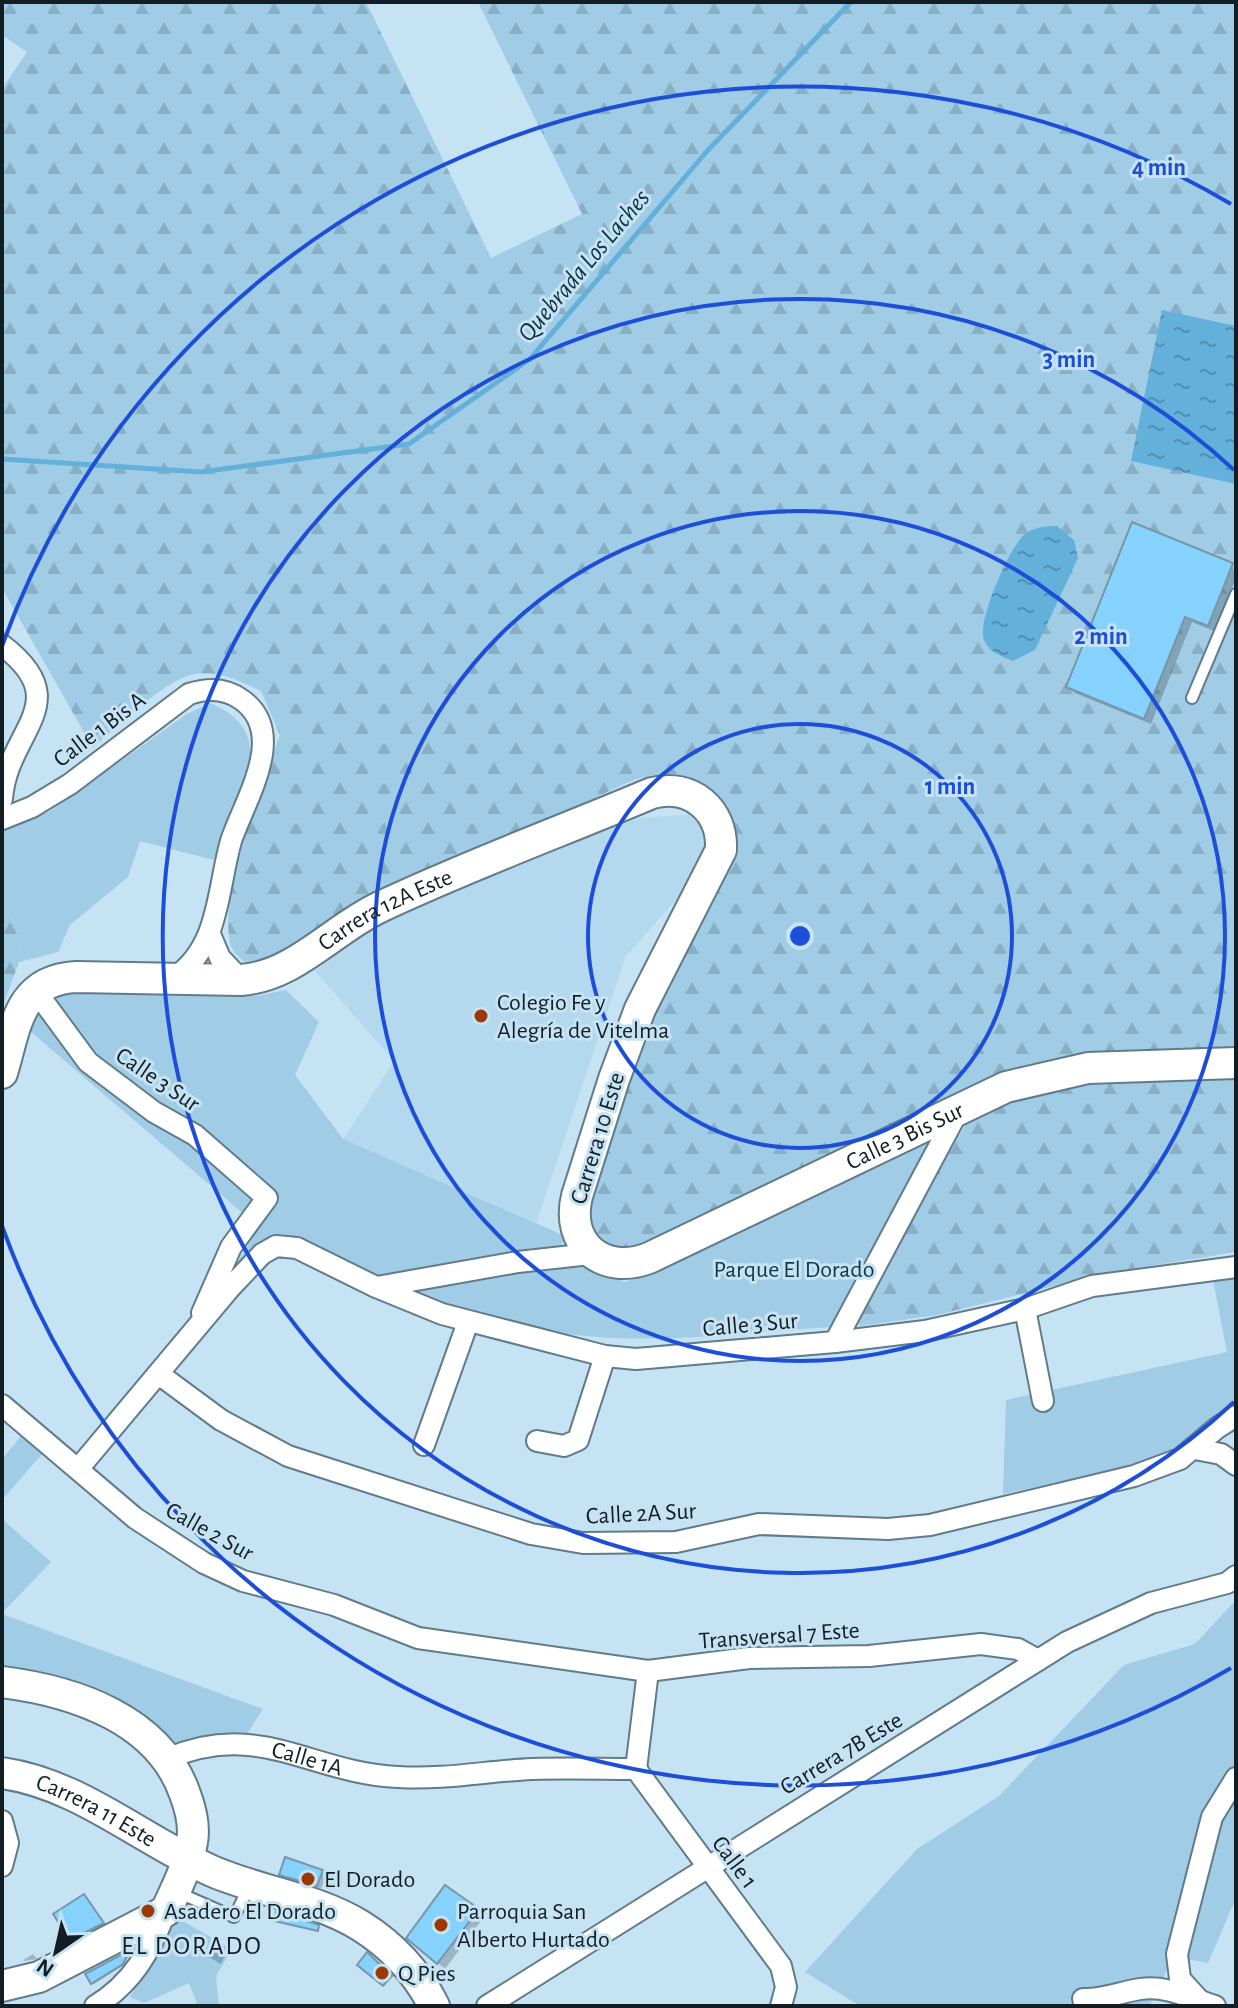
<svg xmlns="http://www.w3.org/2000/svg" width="1238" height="2008" viewBox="0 0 1238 2008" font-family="'Alegreya Sans',sans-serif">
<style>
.built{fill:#b4d9ee}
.green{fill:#a0cce6}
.forest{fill:url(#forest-firs)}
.water{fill:url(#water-ripples)}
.shadow{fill:#0003}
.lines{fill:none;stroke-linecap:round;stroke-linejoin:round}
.stream{stroke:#63b1da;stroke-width:5}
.building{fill:#84d2fd;stroke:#7a95a5;stroke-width:2}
.lane-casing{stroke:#607b8a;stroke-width:14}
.street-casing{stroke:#607b8a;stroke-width:24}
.secondary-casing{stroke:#607b8a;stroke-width:34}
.lane{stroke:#fff;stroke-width:10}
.street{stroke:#fff;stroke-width:20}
.secondary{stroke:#fff;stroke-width:30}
.ring{fill:none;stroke:#1d4ed8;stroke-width:4}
.poi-dot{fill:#9c3804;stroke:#c6e3f4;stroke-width:3}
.labels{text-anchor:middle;stroke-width:6;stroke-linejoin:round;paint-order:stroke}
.street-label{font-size:24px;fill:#131e24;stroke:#c6e3f4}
.poi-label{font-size:24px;fill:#131e24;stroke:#c6e3f4;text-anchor:start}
.park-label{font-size:24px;fill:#113547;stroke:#c6e3f4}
.water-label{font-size:26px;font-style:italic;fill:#0e3244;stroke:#c6e3f4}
.neighbourhood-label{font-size:26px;letter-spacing:2px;fill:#131e24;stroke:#c6e3f4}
.centre{fill:#1d4ed8;stroke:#c6e3f4;stroke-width:4}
.ring-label{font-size:24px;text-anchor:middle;font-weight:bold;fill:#1d4ed8;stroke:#c6e3f4;stroke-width:6;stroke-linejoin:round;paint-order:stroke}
</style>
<defs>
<pattern id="forest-firs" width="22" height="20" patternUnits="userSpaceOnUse" patternTransform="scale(2)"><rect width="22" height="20" fill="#a0cce6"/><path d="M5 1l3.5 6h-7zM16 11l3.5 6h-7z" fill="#89afc5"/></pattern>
<pattern id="water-ripples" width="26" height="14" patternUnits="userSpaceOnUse" patternTransform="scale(2)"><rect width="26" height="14" fill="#63b1da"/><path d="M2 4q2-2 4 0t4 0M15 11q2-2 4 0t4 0" fill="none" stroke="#508fb1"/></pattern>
</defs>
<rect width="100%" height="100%" fill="#c6e3f4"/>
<path class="built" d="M695 814 712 836 684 891 626 956 536 1223 343 1139 394 1061 315 971 361 934 511 865 640 818Z"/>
<path class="green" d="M210 703C286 733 236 807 214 860L140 841 128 877 70 925 58 952 19 962 23 934 2 903V830L49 812 187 714Z
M78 990 257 996 286 990 319 1022 295 1075 343 1139 565 1236 560 1250 379 1278 293 1236C267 1234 249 1257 231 1273L259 1227 24 1026 51 995Z
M932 1140 830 1327C757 1332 684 1341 610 1338 541 1335 473 1314 408 1293L579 1261 596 1273 626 1282Z
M1236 1279V1431L1165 1459 1003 1494 1006 1400 1227 1352 1213 1280Z
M22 1435 43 1453 2 1500V1459Z
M2 1519 51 1562 2 1613Z
M1236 1600V1898L1208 1963 1171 1956 1158 1995 1147 2006H860L805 1972 917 1849 999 1796 1124 1665 1195 1644Z
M2 1614 263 1709 246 1735 214 1736 171 1749 2 1672Z
M177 1918 232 1949 216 1976 219 2006H198L189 1983 144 2003 130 1997Z"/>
<path class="forest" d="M2 2H366L491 258 582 214 478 2H1236V1252L1107 1273 937 1315 860 1326 855 1317 987 1087 627 1254 611 1255 585 1220 648 1019 738 852C730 810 710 781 665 775 640 772 607 793 585 803 480 849 381 905 281 961L253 968C245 962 235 956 231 946 216 899 264 783 280 735L261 691C240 681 219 670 195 674 167 678 115 728 93 748L2 588V89L27 52 2 35Z
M2 903 23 934 19 962 2 1008Z"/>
<path class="water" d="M1162 310 1236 326V484L1131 461Z
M1057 526 1074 540 1078 558 1035 650 1013 661C1001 656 990 653 984 640 976 623 1011 543 1026 533 1035 527 1046 526 1057 526Z"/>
<path class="shadow" d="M1232 565 1236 578 1214 631 1192 622 1151 724 1075 693 1068 687Z
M322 1872 326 1876 321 1889 281 1874Z
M88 1900 106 1928 76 1943 56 1915Z
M477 1911 484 1917 445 1969 415 1944Z
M214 1942 228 1949 221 1964 207 1956Z
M130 1952 124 1965 94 1984 88 1974Z
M33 1954 37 1959 24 1961 23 1960Z"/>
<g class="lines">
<path class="stream" d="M2 459 201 472 409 444 530 359 708 150 851 2"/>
</g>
<path class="building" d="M1132 522 1233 563 1208 626 1185 617 1144 719 1066 687Z
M285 1857 323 1870 317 1886 279 1875Z
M445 1885 479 1909 437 1964 406 1938Z
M84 1894 104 1923 70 1940 53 1914Z
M276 1911 319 1925 318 1931 274 1921Z
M130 1950 123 1964 91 1984 85 1974Z
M367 1952 392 1976 383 1986 357 1965Z"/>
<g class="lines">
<g class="lane-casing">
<path id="lane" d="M1192 698 1236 594
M177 1892 234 1917 249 1887"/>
</g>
<g class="street-casing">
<g id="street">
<path d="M2 645C78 703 7 730 2 799"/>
<path d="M2 819 32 807 70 784 189 694C207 688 226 688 242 700 289 734 244 801 231 841 217 890 220 947 174 978"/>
<path d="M210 934 220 958 241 980"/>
<path d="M35 990 88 1062 154 1112 195 1135 267 1198 231 1247 202 1313"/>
<path d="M377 1287 518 1262 590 1254"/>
<path d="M1025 1309 1043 1401"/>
<path d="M835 1342 958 1111"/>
<path d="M160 1375 221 1420 288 1456 531 1534 583 1543 676 1542 759 1524 888 1529 930 1525 1134 1476 1180 1459 1217 1428 1236 1416"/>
<path d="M2 1405 135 1518 204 1563 243 1581 334 1605 418 1638 648 1671 749 1658 869 1656 981 1644 1018 1649 1038 1660"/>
<path d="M537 1441 564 1446 578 1440 605 1356"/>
<path d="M424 1445 468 1322"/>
<path d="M1195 1449 1221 1454 1236 1465"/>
<path d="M78 1469 229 1289 262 1254 276 1246 297 1248 376 1287 442 1314 605 1356 636 1359 835 1342 925 1331 1025 1309 1092 1286 1236 1267"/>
<path id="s1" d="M167 1759C259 1719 310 1773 398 1777 443 1780 488 1771 532 1769 567 1768 602 1769 636 1769"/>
<path d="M636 1769 781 1966 786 1987 781 2006"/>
<path d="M636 1769 648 1671"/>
<path d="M2 1821 8 1843 2 1866"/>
<path d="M1083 1999C1103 2000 1120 1992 1140 1989 1168 1985 1189 1998 1215 2006"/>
<path d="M1201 2002 1180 1979 1177 1954 1212 1817 1236 1778"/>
<path d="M95 2006C133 1983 150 1951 166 1911"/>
<path d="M487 2006 1067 1642 1151 1603 1227 1583 1236 1576"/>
</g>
</g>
<g class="secondary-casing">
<g id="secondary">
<path id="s2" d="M2 1073C16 1027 18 980 76 977L241 980C295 976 333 929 380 907 469 865 562 831 652 793 691 783 723 810 721 850L640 1009 614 1079 577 1196C565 1244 603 1276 649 1258L1006 1087 1088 1068 1236 1063"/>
<path d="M2 1682C74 1691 159 1719 185 1794 191 1810 195 1826 192 1842 188 1866 176 1889 166 1911L39 1977 2 1986"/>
<path id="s3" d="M2 1773C80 1784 141 1840 212 1871 260 1892 316 1898 361 1926 393 1946 417 1972 434 2006"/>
</g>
</g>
<use href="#lane" class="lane"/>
<use href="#street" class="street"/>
<use href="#secondary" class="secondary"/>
</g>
<g class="ring">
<circle cx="800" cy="936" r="212"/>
<circle cx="800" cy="936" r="425"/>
<path d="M1234 1402A637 637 0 1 1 1234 470"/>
<path d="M1231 1668A849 849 0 0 1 2 1226M2 646A849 849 0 0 1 1231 204"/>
</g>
<g class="poi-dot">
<circle cx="481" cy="1016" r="8"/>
<circle cx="308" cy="1879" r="8"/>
<circle cx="148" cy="1911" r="8"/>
<circle cx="441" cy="1925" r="8"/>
<circle cx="382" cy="1973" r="8"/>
</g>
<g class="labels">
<g class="street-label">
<text transform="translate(99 729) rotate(-37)" y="8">Calle 1 Bis A</text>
<text dy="8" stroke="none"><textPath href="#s2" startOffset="460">Carrera 12A Este</textPath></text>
<text transform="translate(158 1079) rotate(34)" y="8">Calle 3 Sur</text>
<text dy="8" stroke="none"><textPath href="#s2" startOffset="1638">Calle 3 Bis Sur</textPath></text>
<text transform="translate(597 1138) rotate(-73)" y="8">Carrera 10 Este</text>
<text transform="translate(750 1324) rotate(-5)" y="8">Calle 3 Sur</text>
<text transform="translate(641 1513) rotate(-3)" y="8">Calle 2A Sur</text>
<text transform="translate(210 1531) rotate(29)" y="8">Calle 2 Sur</text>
<text transform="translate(779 1635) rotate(-4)" y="8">Transversal 7 Este</text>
<text transform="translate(841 1753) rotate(-31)" y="8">Carrera 7B Este</text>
<text dy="8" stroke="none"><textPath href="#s1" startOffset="144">Calle 1A</textPath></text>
<text dy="8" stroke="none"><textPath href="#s3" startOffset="102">Carrera 11 Este</textPath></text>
<text transform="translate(735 1862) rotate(53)" y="8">Calle 1</text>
</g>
<g class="poi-label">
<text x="497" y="1010">Colegio Fe y<tspan x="497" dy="28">Alegría de Vitelma</tspan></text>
<text x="324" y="1887">El Dorado</text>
<text x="164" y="1919">Asadero El Dorado</text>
<text x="457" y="1919">Parroquia San<tspan x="457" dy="28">Alberto Hurtado</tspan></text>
<text x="398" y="1981">Q Pies</text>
</g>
<g class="park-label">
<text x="794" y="1277">Parque El Dorado</text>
</g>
<g class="water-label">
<text transform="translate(583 265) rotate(-50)" y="9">Quebrada Los Laches</text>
</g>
<g class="neighbourhood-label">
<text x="192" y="1954">EL DORADO</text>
</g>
</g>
<circle cx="800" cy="936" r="12" class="centre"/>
<g class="ring-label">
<text x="1159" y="175">4 min</text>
<text x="1069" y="367">3 min</text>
<text x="1101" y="644">2 min</text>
<text x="950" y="794">1 min</text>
</g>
<rect width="1238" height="2008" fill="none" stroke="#131e24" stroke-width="8"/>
<g transform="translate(56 1952) rotate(214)" stroke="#c6e3f4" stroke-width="6" paint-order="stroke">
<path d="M0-6L14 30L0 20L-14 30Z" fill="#131e24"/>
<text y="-12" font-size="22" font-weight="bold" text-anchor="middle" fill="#131e24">N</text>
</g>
</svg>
